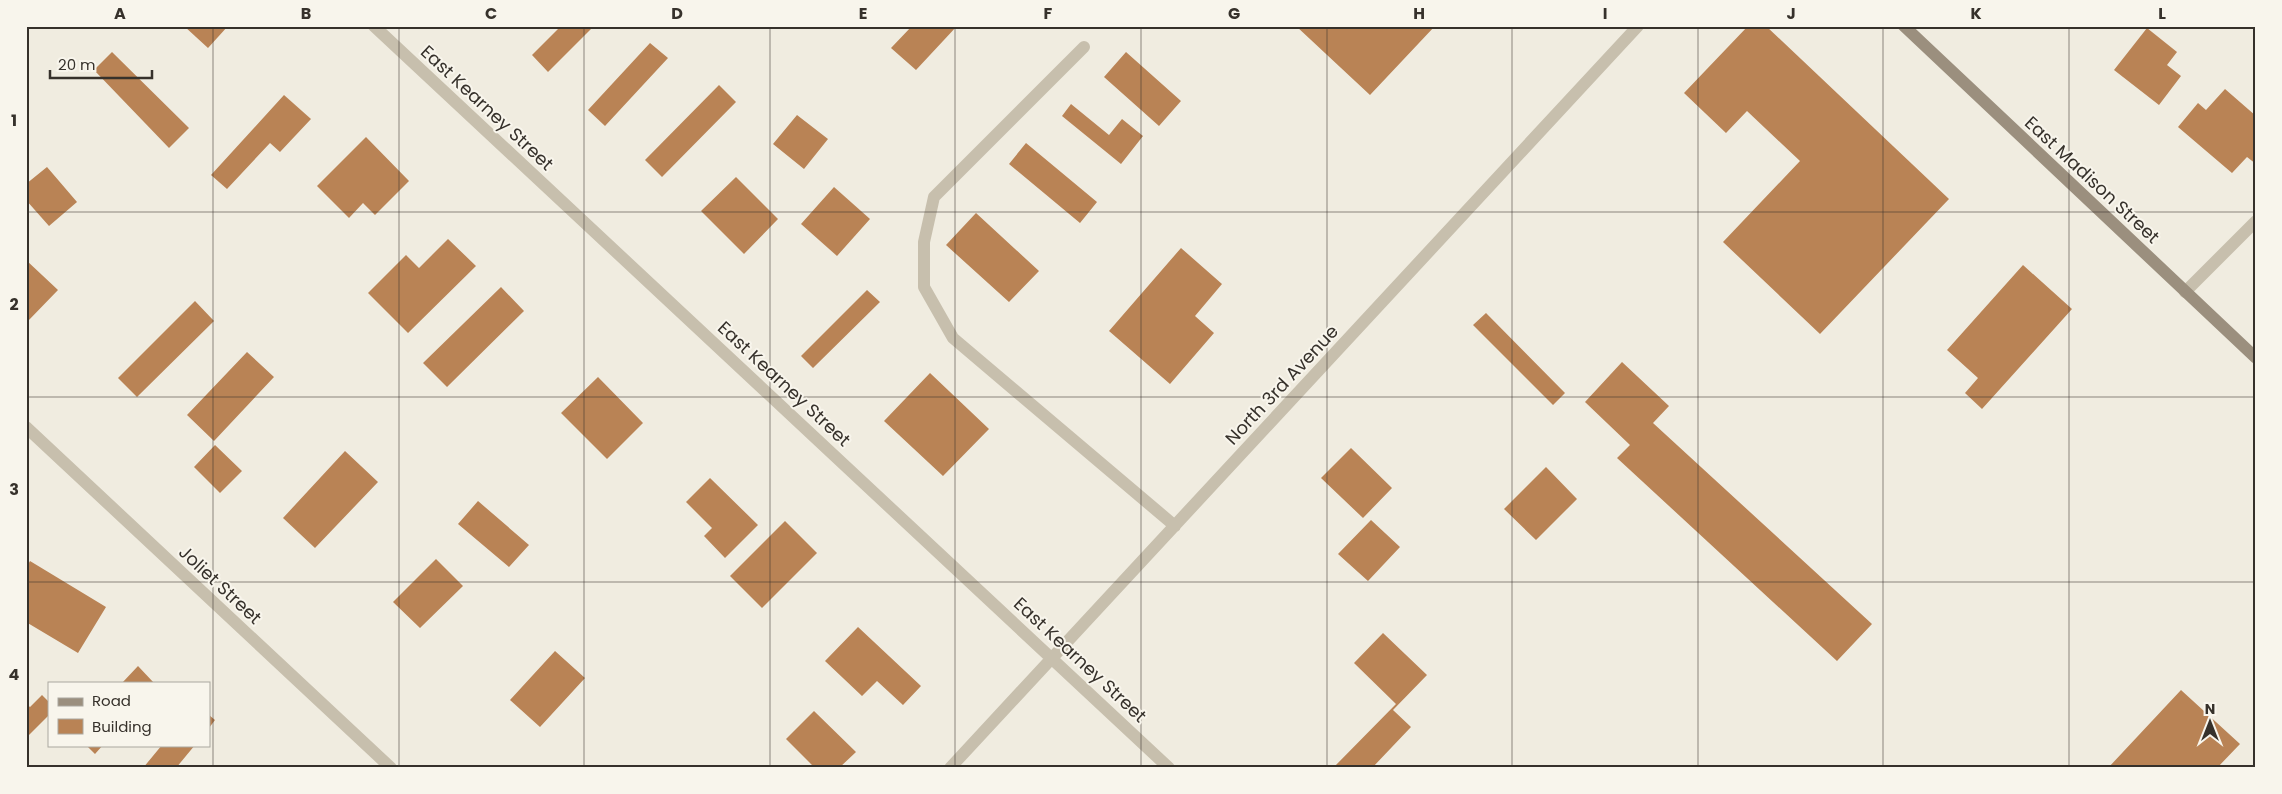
<svg xmlns="http://www.w3.org/2000/svg" width="2282" height="794" viewBox="0 0 2282 794" font-family="Poppins,sans-serif">
<style>
.building{fill:#b98355}
.lines{fill:none;stroke-linecap:round;stroke-linejoin:round}
.minor{stroke:#c7bfad;stroke-width:12}
.secondary{stroke:#9b8f7e;stroke-width:12}
.grid{fill:none;stroke:#36312b;stroke-width:1;stroke-opacity:0.55}
.labels{text-anchor:middle;stroke-width:4;stroke-linejoin:round;paint-order:stroke}
.street-label{font-size:18px;fill:#36312b;stroke:#f8f5ec}
.neatline{fill:none;stroke:#36312b;stroke-width:2}
.grid-label{font-size:16px;text-anchor:middle;font-weight:bold;fill:#36312b}
</style>
<rect width="100%" height="100%" fill="#f0ece0"/>
<path class="building" d="M184 26H228L208 48Z
M561 26H594L548 72 532 55Z
M912 26H957L916 70 891 48Z
M1296 26H1435L1370 95Z
M1748 26H1766L1949 199 1820 334 1723 242 1800 161 1747 111 1726 133 1684 93Z
M2147 28 2177 52 2167 65 2181 76 2159 105 2114 70Z
M650 43 668 58 605 126 588 110Z
M112 52 189 128 169 148 94 70Z
M1126 52 1181 101 1159 126 1104 77Z
M719 85 736 102 662 177 645 160Z
M2225 89 2256 116V164L2247 157 2232 173 2178 127 2198 103 2206 110Z
M284 95 311 119 280 152 270 143 227 189 211 175Z
M1071 104 1109 135 1122 119 1143 136 1121 164 1062 116Z
M797 115 828 139 804 169 773 144Z
M366 137 409 181 375 215 363 203 349 218 317 186Z
M1026 143 1097 202 1080 223 1009 164Z
M47 167 77 202 49 226 26 200V184Z
M736 177 778 219 744 254 701 211Z
M834 187 870 219 837 256 801 224Z
M976 213 1039 271 1009 302 946 245Z
M448 239 476 266 408 333 368 293 406 255 419 268Z
M1181 248 1222 284 1195 316 1214 333 1170 384 1109 331Z
M26 260 58 290 28 321 26 319Z
M2023 265 2072 309 1982 409 1965 393 1978 378 1947 350Z
M501 287 524 311 447 387 423 363Z
M867 290 880 302 813 368 801 356Z
M195 301 214 321 137 397 118 378Z
M1486 313 1565 393 1553 405 1473 325Z
M247 352 274 377 214 441 187 415Z
M1622 362 1669 406 1653 423 1872 624 1837 661 1617 458 1630 445 1585 402Z
M930 373 989 429 943 476 884 421Z
M598 377 643 423 607 459 561 413Z
M215 445 242 471 220 493 194 467Z
M1351 448 1392 488 1363 518 1321 478Z
M345 451 378 482 315 548 283 518Z
M1546 467 1577 499 1536 540 1504 509Z
M710 478 758 525 725 558 704 536 712 528 686 502Z
M478 501 529 545 509 567 458 524Z
M1371 520 1400 547 1368 581 1338 554Z
M785 521 817 553 762 608 730 576Z
M436 559 463 586 420 628 393 602Z
M30 561 106 607 78 653 26 622V568Z
M858 627 921 686 903 705 877 681 862 696 825 661Z
M1383 633 1427 675 1393 710 1411 727 1372 768H1333L1396 704 1354 663Z
M555 651 585 678 540 727 510 700Z
M138 666 154 683H122Z
M2181 690 2240 744 2217 768H2108Z
M42 695 49 702V715L26 738V704L30 707Z
M814 711 856 752 839 768H815L786 739Z
M209 715 215 720 209 728Z
M86 745H103L95 754Z
M162 745H195L176 768H143Z"/>
<g class="lines">
<path class="minor" d="M374 26 1169 768
M1084 47 934 197 924 242V287L953 338 1175 526
M2185 292 2256 221
M26 427 391 768
M950 768 1638 26"/>
<path class="secondary" d="M1904 26 2256 358"/>
</g>
<path class="grid" d="M213 26V768M399 26V768M584 26V768M770 26V768M955 26V768M1141 26V768M1327 26V768M1512 26V768M1698 26V768M1883 26V768M2069 26V768M26 212H2256M26 397H2256M26 582H2256"/>
<g class="labels">
<g class="street-label">
<text transform="translate(487 108) rotate(43)" y="6">East Kearney Street</text>
<text transform="translate(2092 180) rotate(43)" y="6">East Madison Street</text>
<text transform="translate(784 384) rotate(43)" y="6">East Kearney Street</text>
<text transform="translate(1282 385) rotate(-47)" y="6">North 3rd Avenue</text>
<text transform="translate(220 585) rotate(43)" y="6">Joliet Street</text>
<text transform="translate(1080 660) rotate(43)" y="6">East Kearney Street</text>
</g>
</g>
<rect width="2282" height="794" fill="none" stroke="#f8f5ec" stroke-width="55"/>
<rect x="48" y="682" width="162" height="65" fill="#f8f5ec" stroke="#aaa79f"/>
<rect x="58" y="698" width="25" height="8" fill="#9b8f7e" stroke="#aaa79f"/>
<text x="92" y="706" font-size="15" fill="#36312b">Road</text>
<rect x="58" y="719" width="25" height="15" fill="#b98355" stroke="#aaa79f"/>
<text x="92" y="732" font-size="15" fill="#36312b">Building</text>
<g transform="translate(2210 722)" stroke="#f8f5ec" stroke-width="4" paint-order="stroke">
<path d="M0-4L9 19L0 12L-9 19Z" fill="#36312b"/>
<text y="-8" font-size="14" font-weight="bold" text-anchor="middle" fill="#36312b">N</text>
</g>
<path d="M50 70v8h102v-8" fill="none" stroke="#36312b" stroke-width="2.5"/>
<text x="58" y="70" font-size="15" fill="#36312b" stroke="#f8f5ec" stroke-width="4" paint-order="stroke">20 m</text>
<rect x="28" y="28" width="2226" height="738" class="neatline"/>
<g class="grid-label">
<text x="120" y="19">A</text>
<text x="306" y="19">B</text>
<text x="491" y="19">C</text>
<text x="677" y="19">D</text>
<text x="863" y="19">E</text>
<text x="1048" y="19">F</text>
<text x="1234" y="19">G</text>
<text x="1419" y="19">H</text>
<text x="1605" y="19">I</text>
<text x="1791" y="19">J</text>
<text x="1976" y="19">K</text>
<text x="2162" y="19">L</text>
<text x="14" y="126">1</text>
<text x="14" y="310">2</text>
<text x="14" y="495">3</text>
<text x="14" y="680">4</text>
</g>
</svg>
